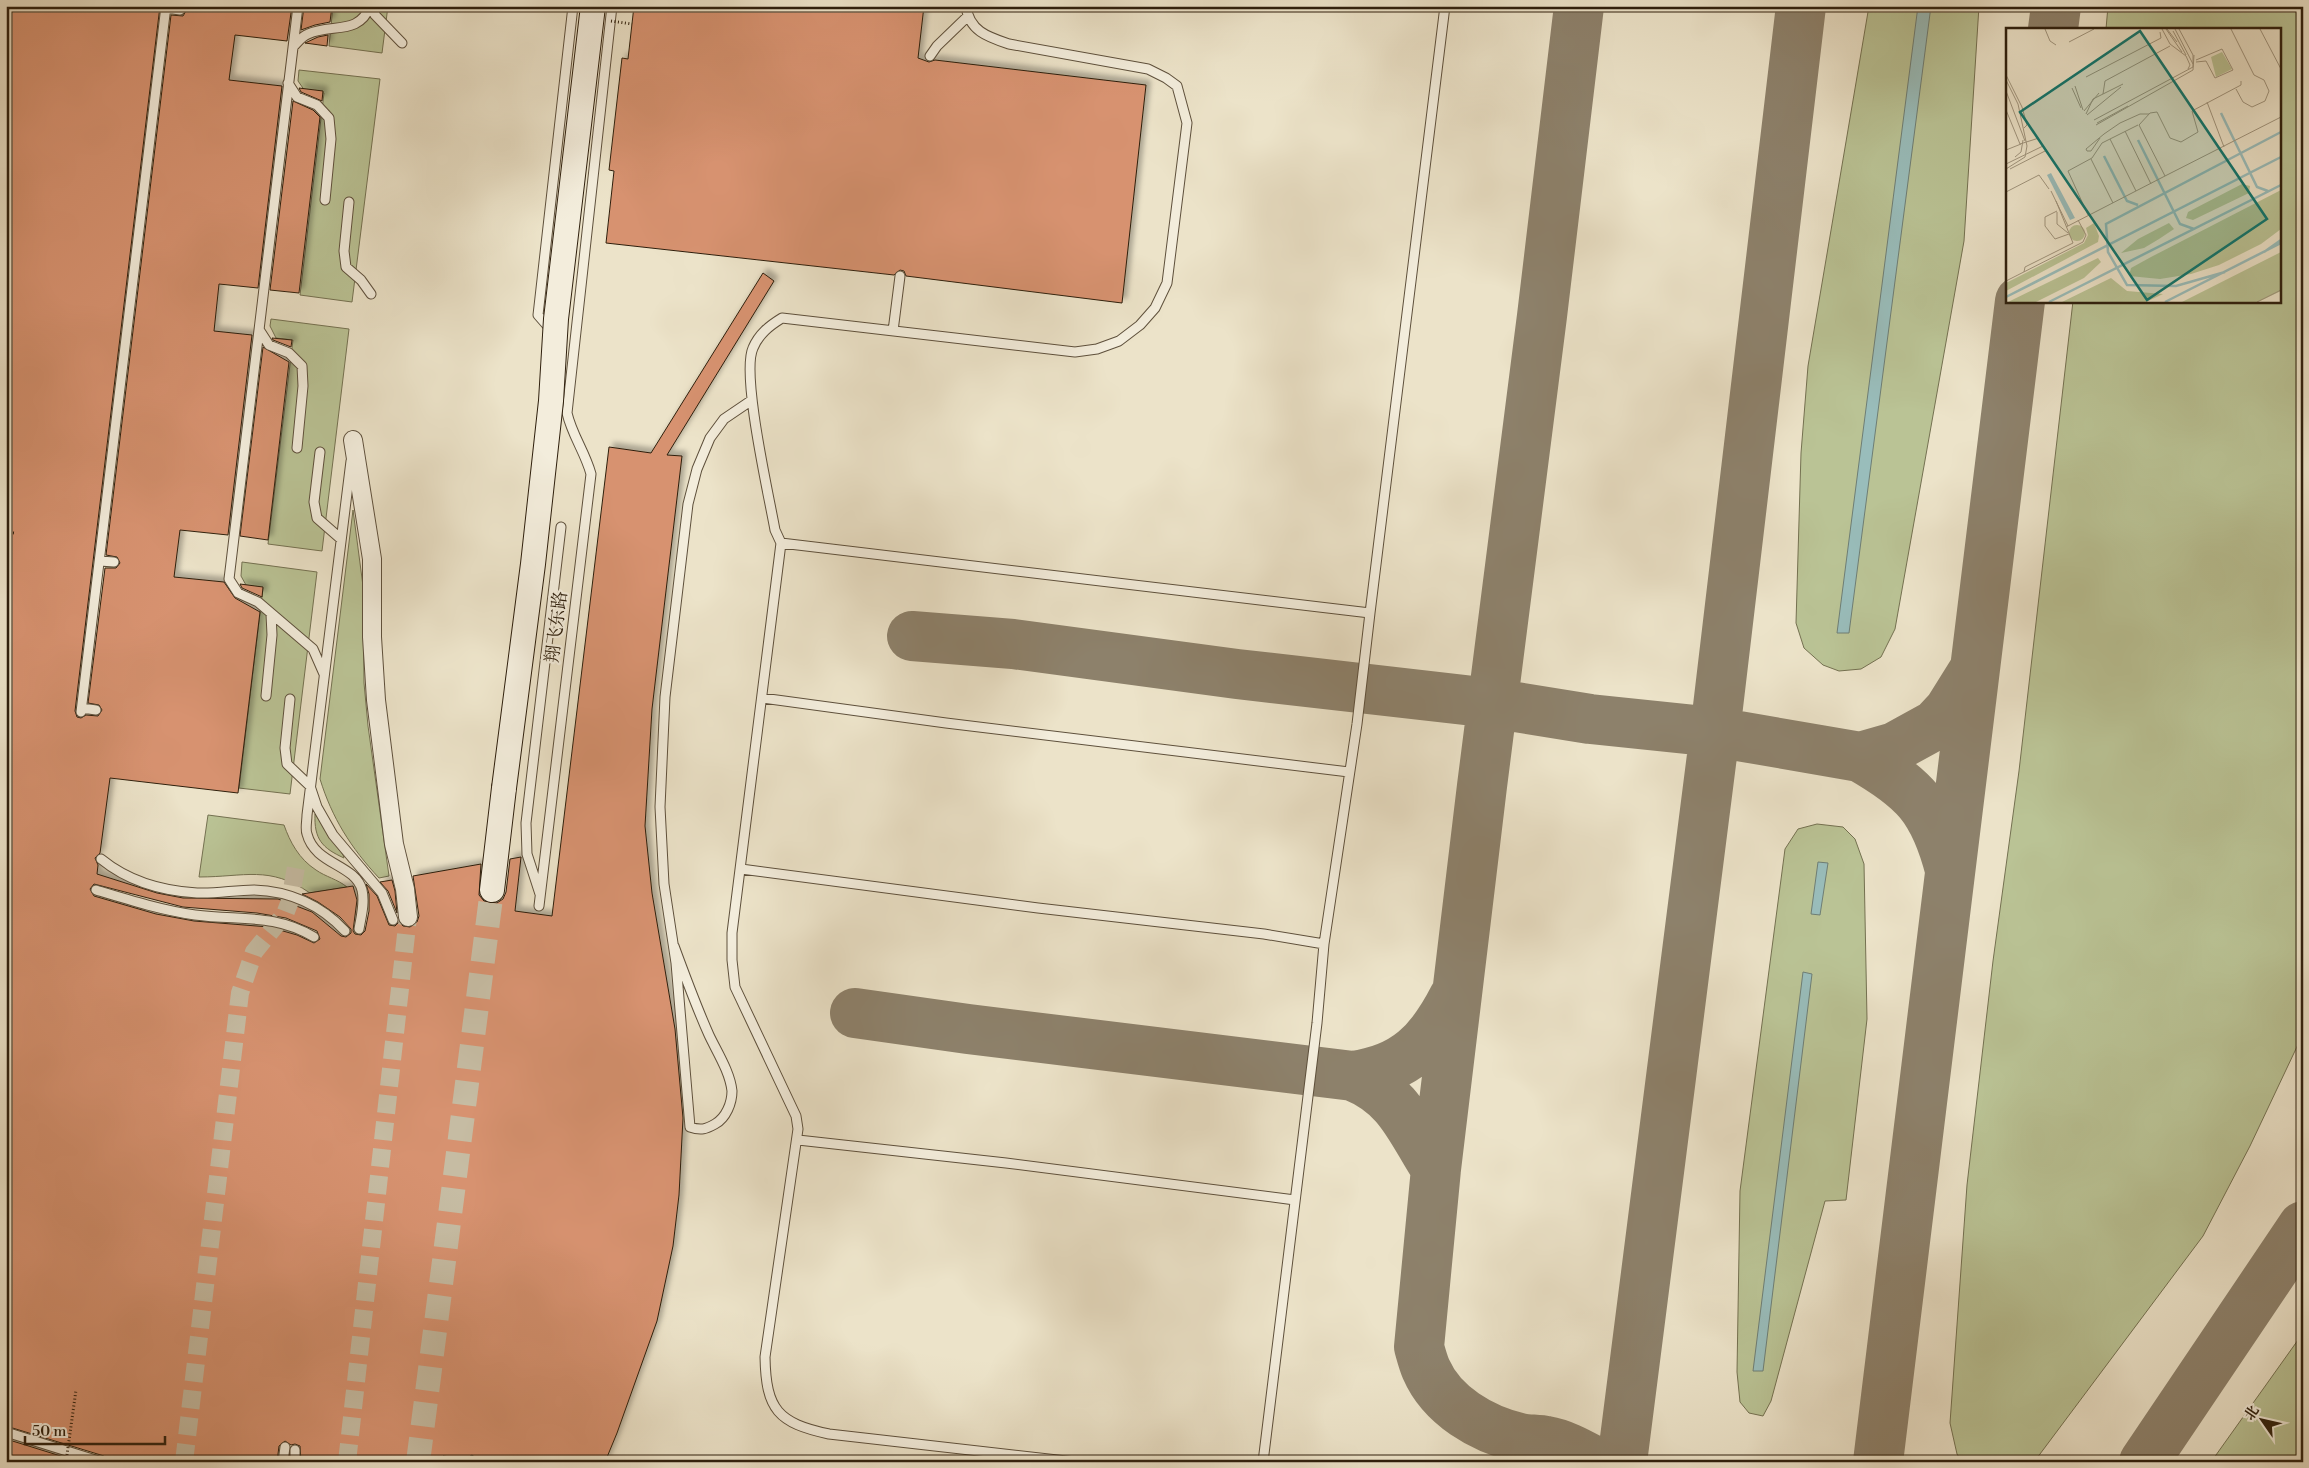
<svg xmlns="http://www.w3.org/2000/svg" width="2309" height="1468" viewBox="0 0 2309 1468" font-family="'Libre Bodoni','Noto Serif SC',serif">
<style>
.green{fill:#bac395;stroke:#747151}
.water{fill:#99bdbb;stroke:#6e7e75}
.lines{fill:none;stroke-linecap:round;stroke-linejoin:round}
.taxiway{stroke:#8d816b;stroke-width:50}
.building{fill:#d79270;stroke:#2e1f0d;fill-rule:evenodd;filter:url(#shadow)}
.street-tunnel{stroke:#c6bca3;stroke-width:18;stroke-dasharray:18 9;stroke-linecap:butt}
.secondary-tunnel{stroke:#c6bca3;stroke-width:24;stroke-dasharray:24 12;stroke-linecap:butt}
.lane-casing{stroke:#5e503c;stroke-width:11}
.street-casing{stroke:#5e503c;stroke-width:20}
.secondary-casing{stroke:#2e1f0d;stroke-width:26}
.path{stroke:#2e1f0d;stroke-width:3;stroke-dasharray:1 2.5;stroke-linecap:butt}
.lane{stroke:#f3eddc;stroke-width:9}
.street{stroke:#f3eddc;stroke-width:18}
.secondary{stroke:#f3eddc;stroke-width:24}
.secondary-bridge-casing{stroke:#2e1f0d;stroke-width:26;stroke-linecap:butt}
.path-bridge{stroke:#2e1f0d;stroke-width:3;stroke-dasharray:1 2.5;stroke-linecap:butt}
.secondary-bridge{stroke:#f3eddc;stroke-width:24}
.labels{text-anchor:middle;stroke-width:4.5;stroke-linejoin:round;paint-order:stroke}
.street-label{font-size:18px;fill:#2e1f0d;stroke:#f3eddc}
.inset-river{fill:none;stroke:#99bdbb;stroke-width:2.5}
.inset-road{fill:none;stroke:#a0957e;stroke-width:1}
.view{fill:#0f766e;fill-opacity:0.15;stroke:#0f766e;stroke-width:2.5}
.inset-edge{fill:none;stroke:#2e1f0d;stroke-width:2.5}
</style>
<defs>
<filter id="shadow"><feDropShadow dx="4.5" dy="-4.5" stdDeviation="2.5" flood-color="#0004"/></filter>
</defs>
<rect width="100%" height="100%" fill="#ece3c9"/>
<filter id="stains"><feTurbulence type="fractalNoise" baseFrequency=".004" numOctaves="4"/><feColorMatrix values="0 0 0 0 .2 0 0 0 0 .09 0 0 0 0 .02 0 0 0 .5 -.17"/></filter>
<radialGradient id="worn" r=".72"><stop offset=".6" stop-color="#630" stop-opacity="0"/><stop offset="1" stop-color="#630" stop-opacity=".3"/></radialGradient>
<path class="green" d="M333 6H388L382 53 329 46Z
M1869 6H1979L1964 241 1895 629 1881 657 1861 669 1839 671 1823 665 1804 648 1796 623 1801 453 1808 366Z
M2108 6H2303V1034L2250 1146 2203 1236 2037 1458 2033 1462H1962L1957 1454 1950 1423 1967 1185 1993 961 2019 771 2073 301H2280V29H2106Z
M299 70 380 79 352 302 300 295 324 93 305 91 298 81Z
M271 319 349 329 322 551 268 544 293 340 276 338 270 326Z
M353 510 363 586 364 683 368 726 389 876 379 878C351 848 332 818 320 779Z
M242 562 317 572 290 794 239 788 263 588 246 585 241 576Z
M315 814 343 855 344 858C322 848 314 839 315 814Z
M208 815 284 825C290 842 299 859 316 870 326 877 337 879 347 887L310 893C269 865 245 877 199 877Z
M1817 824 1843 827 1855 839 1864 864 1867 1019 1846 1200 1825 1201 1771 1401 1763 1416 1749 1413 1740 1402 1737 1372 1740 1191 1785 849 1798 829Z
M2303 1333V1462H2211Z"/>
<path class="water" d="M1918 6H1931L1849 633H1837Z
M1818 862 1828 863 1820 915 1811 914Z
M1803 972 1812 974 1763 1371H1753Z"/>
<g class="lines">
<path class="taxiway" d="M1579 6 1542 316 1482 786 1436 1169 1419 1347C1421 1354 1423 1362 1426 1369 1442 1406 1482 1429 1520 1438 1528 1440 1538 1439 1546 1441 1564 1444 1581 1454 1596 1462
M2053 29 2056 6
M912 636 1013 644 1237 674 1491 703 1590 719 1715 732 1860 757 1895 747 1935 725 1949 710 1974 670
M1860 757C1914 788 1934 808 1950 870
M855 1013 968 1029 1353 1076C1406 1069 1431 1042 1454 997
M1353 1076C1400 1095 1410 1129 1436 1169
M1622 1462 1715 732 1801 6
M1878 1462 2020 301
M2144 1462 2303 1226"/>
</g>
<path class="building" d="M6 6H160L75 711 77 717 81 718 86 715 98 716 102 710 99 705 88 703 105 568H116L120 563 117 557 106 555 171 15 183 16 186 11 185 6H292L287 41 235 35 229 80 282 86 258 288 219 284 214 331 252 335 228 535 180 530 174 577 224 582 235 598 260 612 238 793 110 778 100 853 95 858 98 865 97 874 157 893 183 898 278 899 312 912 341 936 346 937 351 933V929L340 917 318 902 302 894 353 886 357 900 353 931 355 934 361 935 365 931 369 911V894L366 884 377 896 389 925 395 926 399 922 403 926 410 927 417 922 419 916 413 876 481 864 479 895 484 901 497 903 503 899 506 892 510 859 521 857 515 911 552 916 609 447 651 453 763 273 774 281 667 455 682 456 652 709 645 826 652 893 675 1029 683 1118 679 1195 673 1246 657 1321 617 1433 605 1462H491L478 1460 472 1455 466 1459 443 1456 442 1462H301L300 1446 295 1444 291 1445 285 1441 279 1446 277 1462H108L104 1456 6 1426ZM94 884 183 907 257 913 286 918 317 931 320 939 314 943 297 935 269 927 194 921 156 914 94 896 90 889Z
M304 6H332L330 22 315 25 301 30Z
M634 6H924L918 58 929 62 935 60 1146 85 1122 303 906 276 904 271 900 270 894 275 606 243 614 171 609 170 622 58 628 59Z
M328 35 327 46 305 43 318 37Z
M299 88 323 91 322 101 301 92Z
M293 101 313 110 320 117 299 293 270 290Z
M272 338 292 340 291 347 273 340Z
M263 347 289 362 268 540 240 536Z
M240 584 263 587 262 597 242 588Z
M392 880 395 891 397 913 388 891 380 882Z
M6 1439 80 1462H6Z"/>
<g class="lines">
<path class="street-tunnel" d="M184 1462 240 993 254 952 285 914 290 901 296 867
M347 1462 408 917"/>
<path class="secondary-tunnel" d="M418 1462 492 890"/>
<g class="lane-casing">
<path id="lane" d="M298 6 229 579 238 593 258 602 313 649 324 674
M373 6 375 15 402 43
M966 6C969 31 988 37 1009 44L1148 69 1166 78 1177 86 1187 123 1167 283 1155 308 1140 325 1119 341 1097 349 1075 352 782 318C769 326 759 334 753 348 741 374 769 496 775 530L781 543 1370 613 1357 724 1324 944 1317 1023 1263 1462
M166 8 180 10
M293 47C297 43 302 36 308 34 331 23 359 36 370 6
M930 56 937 46 967 17
M288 83 297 97 317 105 329 118 331 139 325 200
M349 202 344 251 346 267 361 280 371 294
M260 331 269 345 289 353 302 366 303 386 297 448
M552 331 538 315 573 6
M893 331 900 276
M320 452 314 502 317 518 341 539
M351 461 307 815C307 821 305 829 307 834 315 865 355 864 362 890 365 903 361 917 359 929
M781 543 732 933V960L735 987 796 1116 798 1129 765 1357C766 1410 778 1423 829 1434L1075 1462
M100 561 114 562
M1370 613 1445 6
M266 696 272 635 271 614
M762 698 946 723 1349 772
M290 699 285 748 287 764 310 786 317 807 333 835 382 893 393 920
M82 708 96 710
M81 712 166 6
M101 859C128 881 162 891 197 893 216 894 235 890 254 890 289 891 321 905 345 931
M741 869 1038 908 1264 934 1324 944
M96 890C129 900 161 910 195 915 239 921 274 913 314 937
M540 894 527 854 526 823 561 527
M539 906 591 474C585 452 572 435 567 413L612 6
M674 946C685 976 696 1006 709 1035 717 1052 730 1072 732 1091 732 1103 726 1118 715 1124 706 1129 701 1131 690 1127L676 963 664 884 660 807 665 697 688 504 697 469 710 438 724 419 752 400
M798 1140 1006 1163 1295 1200
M6 1432 102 1462
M283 1462 285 1447
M295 1462V1450
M472 1462V1461"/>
</g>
<g class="street-casing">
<path id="street" d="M353 440 372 559V637L376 700 394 844 405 889 408 917"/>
</g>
<g class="secondary-casing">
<path id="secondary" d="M492 890 504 788"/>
</g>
<path class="path" d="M6 532 14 533"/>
<use href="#lane" class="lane"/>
<use href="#street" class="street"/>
<use href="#secondary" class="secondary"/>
<g class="secondary-bridge-casing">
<path id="secondary-bridge" d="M504 788 533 564 551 401 556 319 593 6"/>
</g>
<path class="path-bridge" d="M611 21 632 24
M66 1462 76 1390"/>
<use href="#secondary-bridge" class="secondary-bridge"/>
</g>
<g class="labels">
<g class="street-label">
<text transform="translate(556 627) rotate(-83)" y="6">翔飞东路</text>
</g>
</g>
<g transform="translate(2006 28)">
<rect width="275" height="275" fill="#ece3c9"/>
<path d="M216 24 226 41 210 49 205 29ZM236 156 244 158 243 165 187 192 180 190 182 184ZM275 162V201L255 216 213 237 185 246 154 251 123 248 125 240 145 229ZM88 195 93 208 92 214 0 263V255L78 215 82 207 80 200ZM163 195 168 201 153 211 138 220 115 225 132 211ZM63 205a8 8 0 1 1 16 0a8 8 0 1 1-16 0ZM275 224V263L252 274H176ZM92 230 95 234 78 250 30 274H2ZM105 250 121 263 157 266 140 274H56Z" fill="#bac395"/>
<path d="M45 145 69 190 64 192 41 147Z" fill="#99bdbb"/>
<path class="inset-river" d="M215 85 251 159 262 163M132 112 174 196 188 201M98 128 121 173 132 177M258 224 275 212M219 244 170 258 121 257 102 224 100 196 275 104M0 269 275 129M43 274 275 157M159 274 275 215"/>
<path class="inset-road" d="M39 1 44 13 50 17M156 1 164 16 180 28 184 37 182 41M160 1 176 24M161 1 171 14M169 1 187 36M225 1 248 47 258 52 263 63 259 73 246 79 237 74 230 61M254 1 275 41M167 3 180 27M63 14 88 1M190 32 216 21 227 42 209 50 200 33 190 34M0 47 16 79 21 97 18 100M80 49 155 10 154 4M0 52 12 76 21 118 19 129 0 141M69 58 77 82M66 60 75 80M0 63 19 113M97 66 99 53 164 18M201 74 218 119M0 82 14 116 33 110M78 83 93 65M80 86 87 71 117 56M81 87 115 59M88 92 187 39V27L173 1M91 95 122 78M90 97 187 42 188 27M119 103 145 156M94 110 85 123H81L80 121 98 106 114 95 134 86H143M104 111 130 163M0 122 15 116M9 129 15 124 17 112M85 131 107 175M0 136 37 118M4 141 41 122M159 148 275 89M45 163 62 198M0 164 33 147 43 161M50 173 67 215M51 183 39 189V198L49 211 63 206M51 184V196L62 205M82 187 62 143 86 130 96 115 132 97M60 199 159 148 133 97 144 85 151 84 164 110 175 114 192 104 186 83 235 57V53M18 244 19 239 67 215M0 253 77 214 80 207 72 192M251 274 275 262"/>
<path class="view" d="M134 3 261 191 141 272 14 84Z"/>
<rect width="275" height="275" class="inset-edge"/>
</g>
<rect width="2309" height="1468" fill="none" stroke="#ece3c9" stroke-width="25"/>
<rect x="8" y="8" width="2294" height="1453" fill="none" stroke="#2e1f0d" stroke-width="2.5"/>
<rect x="12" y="12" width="2284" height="1443" fill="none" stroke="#2e1f0d"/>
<g transform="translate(2262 1420) rotate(304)" stroke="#f3eddc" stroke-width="4" paint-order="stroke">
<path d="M0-4L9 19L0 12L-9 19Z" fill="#2e1f0d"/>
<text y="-8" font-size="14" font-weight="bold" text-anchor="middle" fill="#2e1f0d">北</text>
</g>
<path d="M25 1436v8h140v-8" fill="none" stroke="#2e1f0d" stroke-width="2.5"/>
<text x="32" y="1436" font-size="15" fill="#2e1f0d" stroke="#f3eddc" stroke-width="4" paint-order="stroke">50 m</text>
<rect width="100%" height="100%" filter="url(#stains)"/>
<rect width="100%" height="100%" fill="url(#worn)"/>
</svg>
